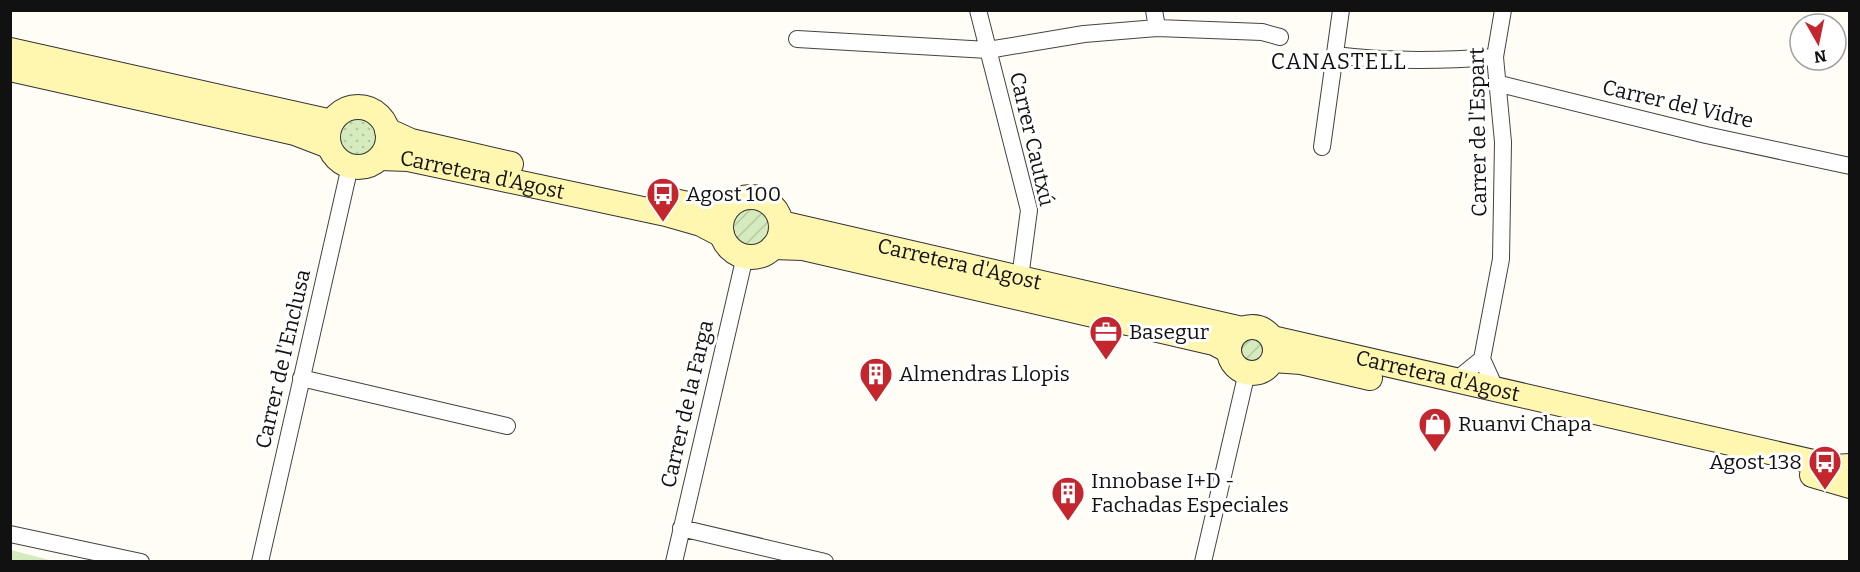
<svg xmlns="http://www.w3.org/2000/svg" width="1860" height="572" viewBox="0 0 1860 572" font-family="Bitter,serif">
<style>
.grass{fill:url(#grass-dots)}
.park{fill:#d5ebbd}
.garden{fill:url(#garden-furrows)}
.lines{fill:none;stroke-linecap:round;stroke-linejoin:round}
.minor-casing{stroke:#444;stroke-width:18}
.secondary-casing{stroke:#333;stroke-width:26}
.minor{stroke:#fff;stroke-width:16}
.secondary{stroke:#fff6b0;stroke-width:24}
.labels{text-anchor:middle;stroke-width:6;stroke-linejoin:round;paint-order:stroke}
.street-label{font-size:21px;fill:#111;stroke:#fff}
.poi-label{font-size:21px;fill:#111;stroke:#fff;text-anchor:start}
.neighbourhood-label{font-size:22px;letter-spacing:1.5px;fill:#111;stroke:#fff}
</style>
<defs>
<pattern id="grass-dots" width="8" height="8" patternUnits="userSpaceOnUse" patternTransform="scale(1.5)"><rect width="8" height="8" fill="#d5ebbd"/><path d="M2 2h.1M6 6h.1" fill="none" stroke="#b6c8a1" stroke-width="1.8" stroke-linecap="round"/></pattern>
<pattern id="garden-furrows" width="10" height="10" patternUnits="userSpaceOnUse" patternTransform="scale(1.5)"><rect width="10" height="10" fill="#d5ebbd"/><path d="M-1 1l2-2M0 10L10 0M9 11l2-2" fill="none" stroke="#b6c8a1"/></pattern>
</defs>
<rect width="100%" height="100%" fill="#fffdf5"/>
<path class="grass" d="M338 137a19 19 0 1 1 38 0a19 19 0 1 1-38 0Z"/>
<path class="park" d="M11 550 53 561H11Z"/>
<path class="garden" d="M732 227a19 19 0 1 1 38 0a19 19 0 1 1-38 0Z
M1240 349a11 11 0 1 1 22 0a11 11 0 1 1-22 0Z"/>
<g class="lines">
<g class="minor-casing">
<path id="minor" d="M978 10 1029 210 1020 278
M1157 28 1262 32 1280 37
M797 39 988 50 1084 34 1157 28 1154 10
M1335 55C1389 62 1440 61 1495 57
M1496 83 1706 135 1850 166
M1322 147 1341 10
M301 378 507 426
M1455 381 1482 359
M1496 390 1482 359 1501 259 1503 142 1495 57 1503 10
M681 528 825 562
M10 534 141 562
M260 562 350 166
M674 562 745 256
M1203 562 1247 372"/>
</g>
<g class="secondary-casing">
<g id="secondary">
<path d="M10 50 332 122"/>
<path d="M10 69 295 133 329 146"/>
<circle cx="358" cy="137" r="30"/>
<path d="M387 130 411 141 511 164"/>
<path id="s1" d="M380 158 408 159 666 214 701 224 722 235"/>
<circle cx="751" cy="227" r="30"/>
<path d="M674 201 725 212"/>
<path id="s2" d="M781 223 1242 329"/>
<path d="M773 247 803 248 1214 343 1229 351"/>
<circle cx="1252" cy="350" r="23"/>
<path id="s3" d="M1272 338 1835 467 1850 466"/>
<path d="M1273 360 1301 362 1370 378"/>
<path d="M1812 475 1850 486"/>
</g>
</g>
<use href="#minor" class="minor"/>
<use href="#secondary" class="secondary"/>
</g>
<defs>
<g id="bus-pin" transform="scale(1.725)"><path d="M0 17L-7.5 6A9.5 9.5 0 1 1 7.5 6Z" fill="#c4262e" stroke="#fff"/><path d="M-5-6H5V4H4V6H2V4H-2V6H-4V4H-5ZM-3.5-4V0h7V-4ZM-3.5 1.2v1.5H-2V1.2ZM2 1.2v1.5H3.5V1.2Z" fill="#fff"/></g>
<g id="office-pin" transform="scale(1.725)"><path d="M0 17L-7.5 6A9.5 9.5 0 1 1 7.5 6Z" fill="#c4262e" stroke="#fff"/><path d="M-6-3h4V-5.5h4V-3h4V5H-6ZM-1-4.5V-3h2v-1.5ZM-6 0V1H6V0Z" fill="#fff"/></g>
<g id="building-pin" transform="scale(1.725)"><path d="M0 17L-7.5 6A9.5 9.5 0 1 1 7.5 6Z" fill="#c4262e" stroke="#fff"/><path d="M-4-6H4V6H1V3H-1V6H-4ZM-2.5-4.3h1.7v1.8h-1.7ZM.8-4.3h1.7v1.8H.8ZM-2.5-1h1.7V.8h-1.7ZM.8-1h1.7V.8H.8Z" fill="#fff"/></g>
<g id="shop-pin" transform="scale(1.725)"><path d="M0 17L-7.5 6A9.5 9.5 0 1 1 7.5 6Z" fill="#c4262e" stroke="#fff"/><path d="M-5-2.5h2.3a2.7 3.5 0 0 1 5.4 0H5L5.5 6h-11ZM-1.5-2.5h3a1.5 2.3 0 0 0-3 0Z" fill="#fff"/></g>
</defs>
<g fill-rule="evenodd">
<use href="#bus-pin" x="663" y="194"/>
<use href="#office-pin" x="1106" y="332"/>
<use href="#building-pin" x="876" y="374"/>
<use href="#shop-pin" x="1435" y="424"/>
<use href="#bus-pin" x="1825" y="462"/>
<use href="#building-pin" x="1068" y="493"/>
</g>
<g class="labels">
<g class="street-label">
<text transform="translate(1678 104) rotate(13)" y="7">Carrer del Vidre</text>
<text transform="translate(1478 132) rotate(-91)" y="7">Carrer de l'Espart</text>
<text transform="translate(1032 139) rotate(77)" y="7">Carrer Cautxú</text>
<text dy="7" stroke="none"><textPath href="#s1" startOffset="104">Carretera d'Agost</textPath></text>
<text dy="7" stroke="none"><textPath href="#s2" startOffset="183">Carretera d'Agost</textPath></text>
<text transform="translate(283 359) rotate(-77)" y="7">Carrer de l'Enclusa</text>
<text dy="7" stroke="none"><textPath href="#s3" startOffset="170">Carretera d'Agost</textPath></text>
<text transform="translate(687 404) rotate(-77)" y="7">Carrer de la Farga</text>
</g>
<g class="poi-label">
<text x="686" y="201">Agost 100</text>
<text x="1129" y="339">Basegur</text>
<text x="899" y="381">Almendras Llopis</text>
<text x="1458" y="431">Ruanvi Chapa</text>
<text x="1802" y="469" text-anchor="end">Agost 138</text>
<text x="1091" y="488">Innobase I+D -<tspan x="1091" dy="24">Fachadas Especiales</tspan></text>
</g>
<g class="neighbourhood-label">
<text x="1339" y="69">CANASTELL</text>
</g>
</g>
<rect width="1860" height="572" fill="none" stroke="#111111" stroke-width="24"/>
<g transform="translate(1818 42) rotate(171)"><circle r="28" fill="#ffffff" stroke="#a0a0a0" stroke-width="1.5"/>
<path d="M0-4.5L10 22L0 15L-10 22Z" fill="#c4262e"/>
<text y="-9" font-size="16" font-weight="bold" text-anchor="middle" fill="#111111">N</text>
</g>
</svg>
